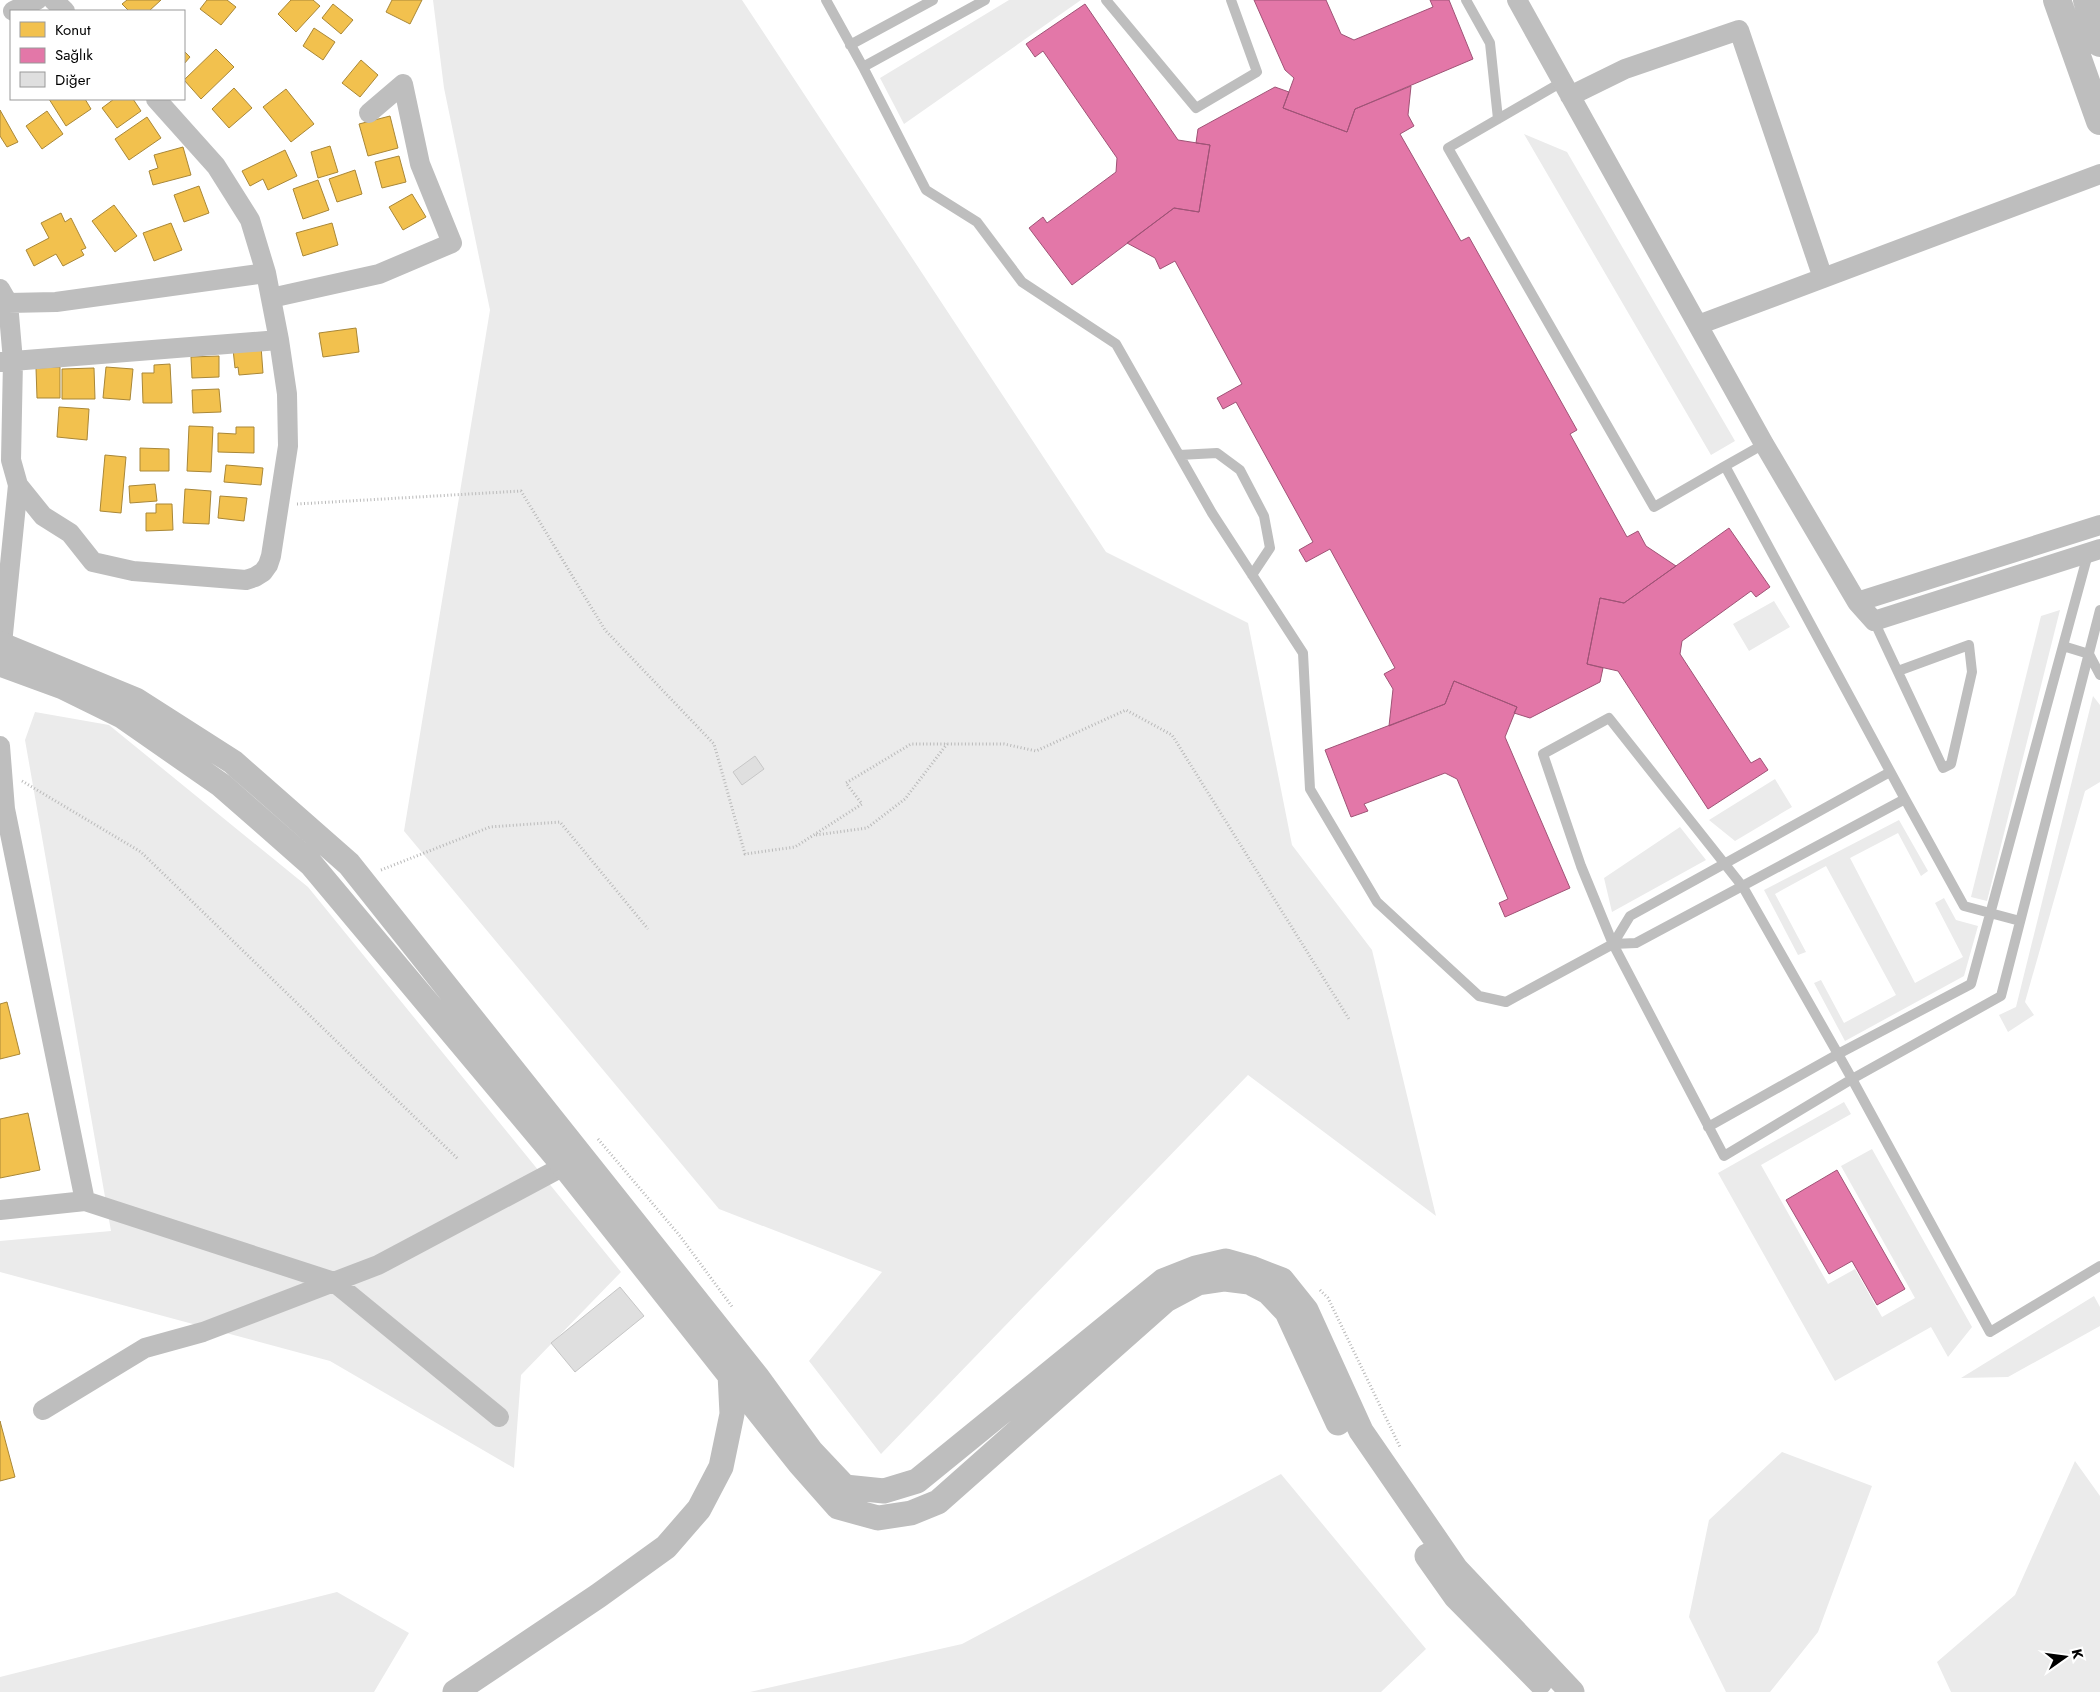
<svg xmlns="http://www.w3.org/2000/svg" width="2100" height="1692" viewBox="0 0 2100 1692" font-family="Jost,sans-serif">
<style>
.green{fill:#ebebeb}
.homes{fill:#f2c14e;stroke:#a98737}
.health{fill:#e377a8;stroke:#9f5376}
.building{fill:#dfdfdf;stroke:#c6c6c6}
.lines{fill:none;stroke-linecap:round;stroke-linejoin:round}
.path{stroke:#b9b9b9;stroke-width:3;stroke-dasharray:1 2.5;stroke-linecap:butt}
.service{stroke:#bebebe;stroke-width:10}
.minor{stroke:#bebebe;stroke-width:20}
.tertiary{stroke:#bebebe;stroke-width:25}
.primary{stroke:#bebebe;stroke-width:28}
</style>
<rect width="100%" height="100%" fill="#fff"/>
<path class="green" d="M433 0H742L1106 552 1248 623 1292 845 1372 950 1436 1216 1248 1075 881 1454 809 1361 882 1272 719 1209 404 831 490 310 444 88Z
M1009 0H1081L904 124 880 78Z
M1524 134 1567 152 1735 441 1711 455Z
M1774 601 1790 627 1749 651 1733 624Z
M2060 610 1987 901 1971 897 2041 616Z
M2093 696 2100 705V782L2085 791 2025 1002 2034 1015 2008 1032 1999 1015 2016 1007Z
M35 712 109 725 308 887 621 1272 521 1375 514 1468 330 1361 0 1272V1241L111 1231 25 740Z
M1775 779 1792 807 1735 841 1709 820Z
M1899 820 1928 871 1921 876 1898 833 1850 858 1915 983 1963 957 1935 903 1944 898 1956 920 1978 926 1964 976 1845 1041 1814 983 1821 980 1844 1023 1896 995 1826 866 1775 894 1806 952 1798 955 1764 890Z
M1680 827 1706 860 1612 912 1604 878Z
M1844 1102 1851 1114 1761 1165 1828 1284 1855 1269 1882 1317 1915 1298 1841 1166 1872 1149 1972 1327 1948 1357 1931 1327 1835 1381 1718 1173Z
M2094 1296 2100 1307V1326L2008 1377 1961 1378Z
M1782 1452 1872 1486 1818 1632 1770 1692H1726L1689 1617 1709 1520Z
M2075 1461 2100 1496V1692H1951L1937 1662 2015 1595Z
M1281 1474 1426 1649 1381 1692H750L962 1644Z
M337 1592 409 1633 374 1692H0V1677Z"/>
<path class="homes" d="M127 0H161L149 11H129L122 4Z
M207 0H227L236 7 221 25 200 9Z
M291 0H313L320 6 296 32 278 14Z
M392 0H422L410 24 386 12Z
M333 4 353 20 341 34 322 18Z
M314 28 335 42 323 60 303 46Z
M216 49 234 67 201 99 184 80Z
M184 51 190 57 184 64Z
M361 60 378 75 360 97 342 83Z
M234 88 252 108 229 128 212 109Z
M286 89 314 124 291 142 263 107Z
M49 99H85L91 109 66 126Z
M114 99H133L141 111 117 128 102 108Z
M0 110 18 142 7 147 0 136Z
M47 111 63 134 42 149 26 126Z
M390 116 398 148 368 156 359 124Z
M147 117 161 138 129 160 115 139Z
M330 146 338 172 318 178 311 152Z
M183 147 191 175 153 185 149 171 158 168 154 155Z
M285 150 297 176 268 190 263 179 250 186 242 171Z
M399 156 406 182 382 188 375 162Z
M355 170 362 194 337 202 329 179Z
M318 180 329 210 303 219 293 189Z
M199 186 209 213 184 222 174 195Z
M412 194 426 217 403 230 389 207Z
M114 205 137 236 115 252 92 221Z
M61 213 65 222 71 218 86 248 81 250 84 255 63 266 56 254 34 266 26 250 49 238 41 223Z
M171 223 182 250 154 261 143 233Z
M332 223 338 245 303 256 296 233Z
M356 328 359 352 323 357 319 333Z
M261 346 263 373 239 375 238 367 235 368 233 349Z
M219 356V377L192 378 191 357Z
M170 364 172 403H143L142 373H154V365Z
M60 367V398H37L36 368Z
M106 367 133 369 130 400 103 398Z
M94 368 95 399H62V369Z
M219 389 221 412 193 413 192 390Z
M59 407 89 409 87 440 57 437Z
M189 426 213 427 211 472 187 471Z
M236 427H254V453L218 452V433L236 434Z
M140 448 169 449V471H140Z
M105 455 126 457 121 513 100 511Z
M226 465 263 468 261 485 224 482Z
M155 484 157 501 130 503 129 486Z
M185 489 211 491 209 524 183 523Z
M220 496 247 498 244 521 218 518Z
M156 504H172L173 530 146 531V513H156Z
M7 1002 20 1054 0 1059V1004Z
M28 1113 40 1170 0 1178V1119Z
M0 1421 15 1477 0 1481Z"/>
<path class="health" d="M1254 0H1326L1341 34 1354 40 1433 7 1430 0H1449L1473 59 1355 109 1347 132 1283 108 1294 78 1285 70Z
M1085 4 1178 140 1210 145 1199 212 1174 208 1072 285 1029 228 1043 217 1047 223 1116 172 1117 158 1043 51 1035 57 1026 44Z
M1411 86 1408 115 1414 126 1400 134 1461 241 1469 237 1577 430 1570 434 1627 537 1638 531 1646 546 1676 566 1624 603 1600 598 1587 664 1603 668 1600 682 1530 718 1514 713 1517 707 1454 681 1445 704 1389 726 1393 689 1384 674 1395 668 1330 549 1306 562 1299 550 1313 542 1236 402 1223 409 1217 398 1242 384 1175 261 1160 269 1155 258 1127 243 1174 208 1199 212 1210 145 1196 143 1198 129 1275 87 1289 92 1283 108 1347 132 1355 109Z
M1729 528 1770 587 1756 597 1751 591 1682 641 1680 654 1751 763 1760 758 1768 770 1708 809 1618 671 1587 664 1600 598 1624 603Z
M1454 681 1517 707 1505 737 1570 888 1505 917 1499 903 1508 899 1457 779 1445 773 1364 804 1368 811 1351 817 1325 750 1445 704Z
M1837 1170 1905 1289 1877 1305 1852 1261 1829 1274 1786 1200Z"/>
<path class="building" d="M755 756 764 769 742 785 733 772Z
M620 1287 644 1316 575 1372 551 1343Z"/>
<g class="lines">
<path class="path" d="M297 504 521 491 605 630 714 744 745 854 795 847 862 804 846 783 911 744H1004L1036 751 1126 710 1172 735 1349 1019
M22 781 141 852 458 1159
M816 835 867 828 905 799 947 744
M381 870 490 827 560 822 648 929
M598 1139 680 1236 733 1308
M1320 1290 1328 1298 1400 1447"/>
<path class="service" d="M826 0 863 67 926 190 977 222 1022 282 1116 344 1212 513 1303 653 1310 789 1377 902 1479 996 1506 1002 1613 944 1636 943 1905 799 1725 466 1764 444
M1106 0 1196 108 1257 72 1231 0
M1466 0 1490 43 1498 119
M850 45 933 0
M863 67 985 0
M1562 82 1448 148 1654 507 1725 466
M1179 455 1217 453 1240 470 1264 516 1270 548 1252 575
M2100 610 2001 996 1852 1079 1724 1156 1613 944 1581 866 1543 754 1609 718 1743 887 1838 1054 1852 1079 1990 1332 2100 1266
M1874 621 1943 768 1951 764 1972 672 1969 645 1898 671
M2063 646 2089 654 2100 675
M1905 799 1964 906 2020 921
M1613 944 1630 916 1890 772
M1708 1127 1838 1054 1971 984 2088 554"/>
<path class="minor" d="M53 0 65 11
M1517 0 1764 444 1857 602 1874 621 2100 549
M13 11 37 0
M1570 96 1625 69 1739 30 1823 278
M0 289 8 303 13 361 11 460 18 485 43 516 70 533 93 562 133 571 246 580 255 577 263 572 268 565 271 556 288 446 287 394 279 340 266 273 250 220 216 166 156 99
M271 298 379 274 452 243 420 164 403 84 369 113
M8 303 56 302 266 273
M1698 325 2100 174
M0 362 279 340
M1857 602 2100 525
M2 644 18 485
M0 746 5 809 85 1201 334 1282 499 1417
M0 1210 85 1201
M43 1410 145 1348 203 1332 378 1265 564 1166"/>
<path class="tertiary" d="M0 644 136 700 233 762 349 864 758 1378 811 1451 845 1487 884 1491 917 1481 1163 1281 1196 1268 1226 1261 1251 1268 1282 1280 1306 1310 1361 1431 1456 1569 1572 1692
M0 664 63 687 122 716 221 785 311 864 564 1166 800 1464 838 1507 878 1518 911 1513 938 1502 1166 1300 1198 1283 1225 1279 1249 1282 1268 1292 1287 1312 1338 1423
M1427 1556 1456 1597 1540 1682
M455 1692 598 1596 666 1547 699 1509 721 1467 732 1414 730 1374"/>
<path class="primary" d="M2057 0 2100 121
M2087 0 2100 43"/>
</g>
<rect x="10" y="10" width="175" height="90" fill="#ffffff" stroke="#999999"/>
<rect x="20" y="22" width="25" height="15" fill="#f2c14e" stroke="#999999"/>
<text x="55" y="35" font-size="15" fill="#000000">Konut</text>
<rect x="20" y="48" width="25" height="15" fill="#e377a8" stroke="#999999"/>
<text x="55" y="60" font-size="15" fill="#000000">Sağlık</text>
<rect x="20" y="72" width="25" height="15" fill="#dfdfdf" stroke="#999999"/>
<text x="55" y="85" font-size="15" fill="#000000">Diğer</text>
<g transform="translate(2065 1657) rotate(76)" stroke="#ffffff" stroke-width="4" paint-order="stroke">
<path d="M0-4L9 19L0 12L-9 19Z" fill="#000000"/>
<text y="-8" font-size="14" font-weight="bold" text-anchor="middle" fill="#000000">K</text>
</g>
</svg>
